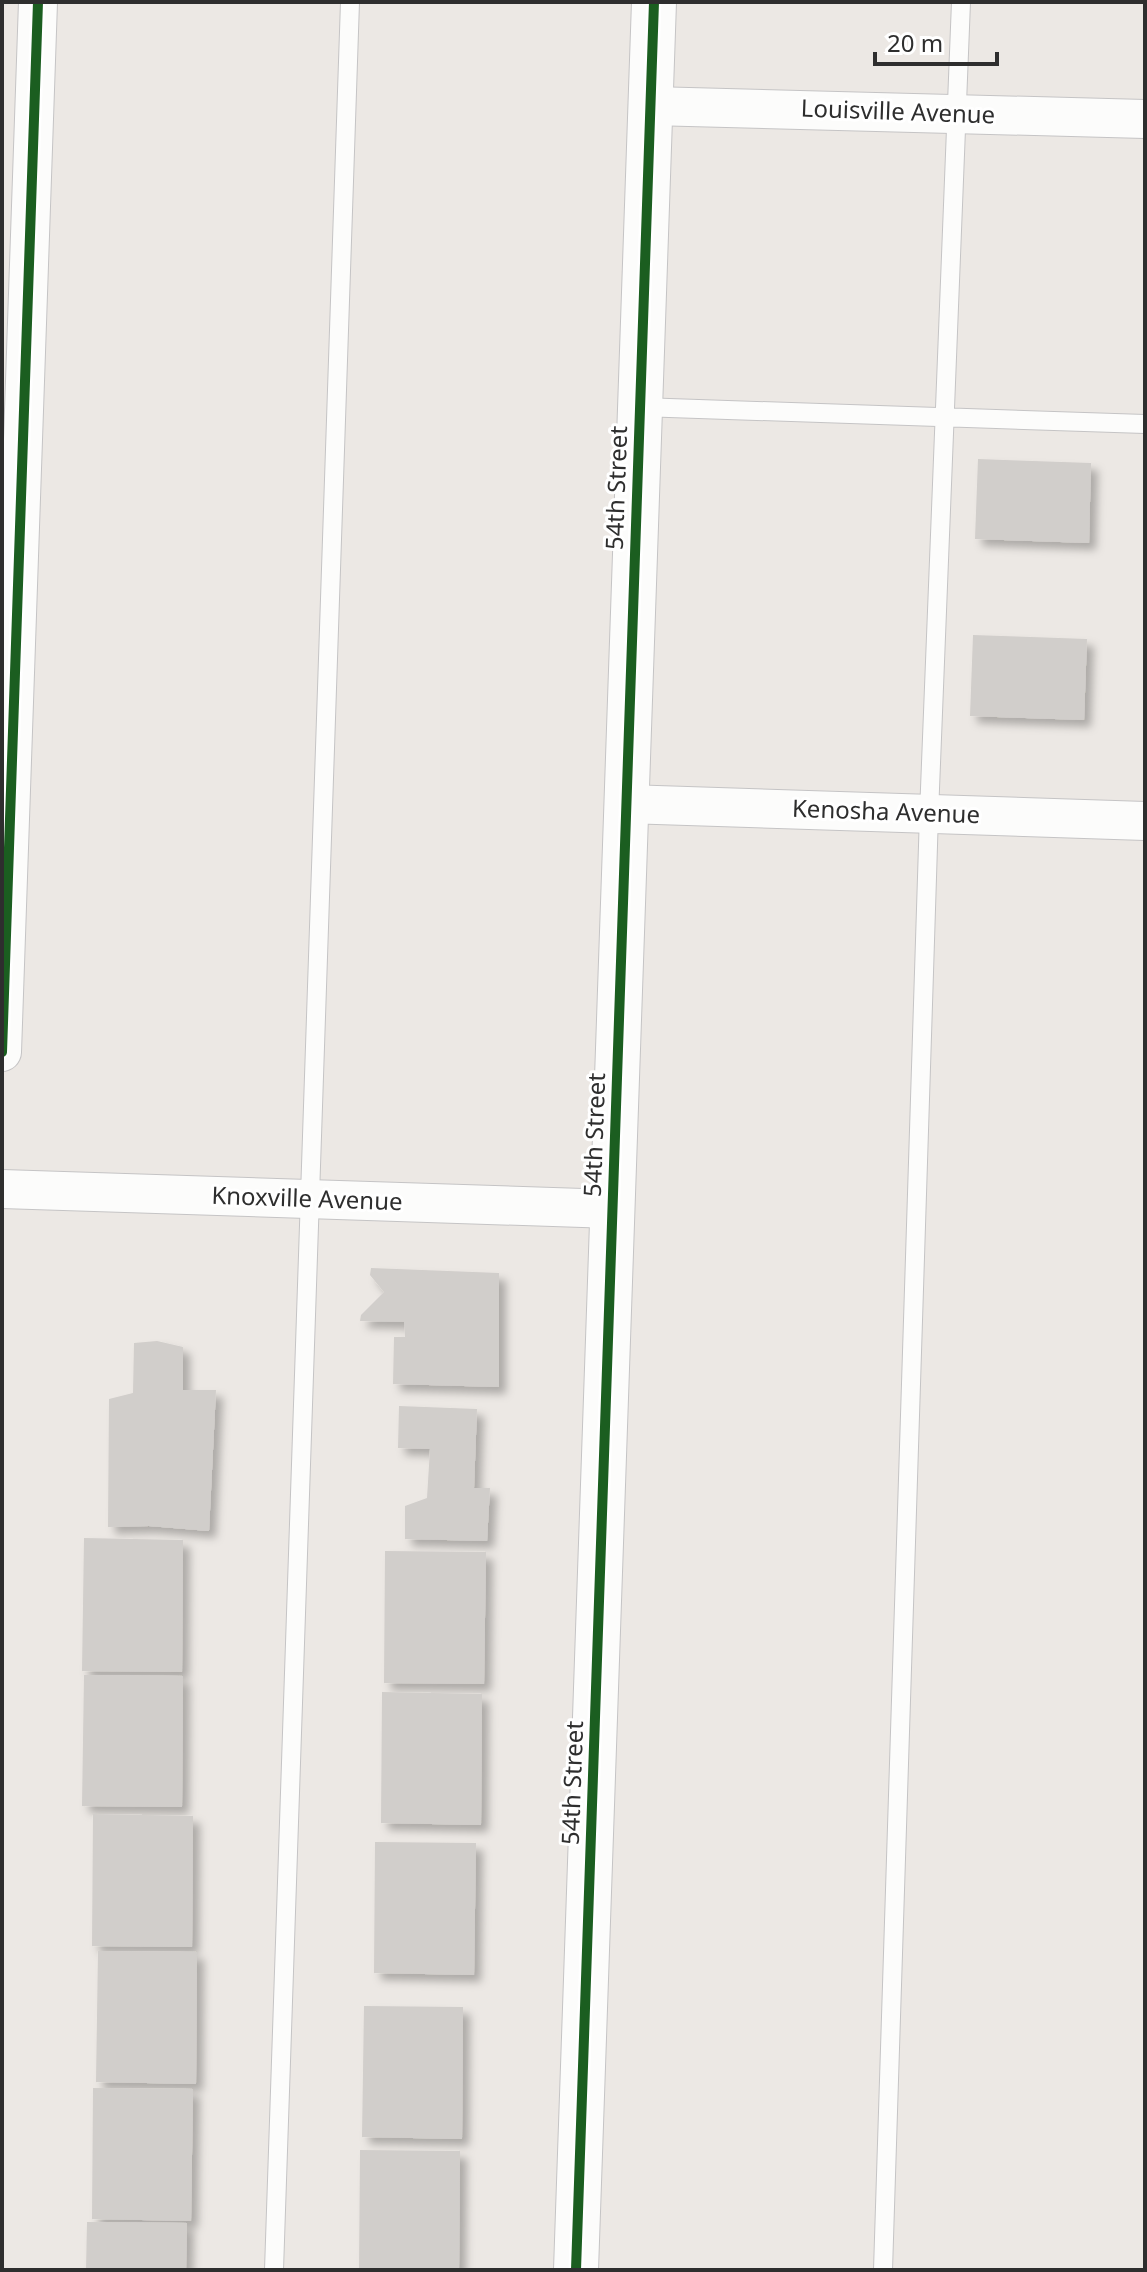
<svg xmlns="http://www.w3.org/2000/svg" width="1147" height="2272" viewBox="0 0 1147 2272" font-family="'Noto Sans',sans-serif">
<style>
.building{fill:#d1cecb;filter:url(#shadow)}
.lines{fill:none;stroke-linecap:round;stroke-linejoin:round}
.lane-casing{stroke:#c5c4c5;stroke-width:20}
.street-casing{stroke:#c5c4c5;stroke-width:40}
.secondary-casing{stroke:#c5c4c5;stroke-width:46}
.lane{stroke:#fcfcfb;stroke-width:18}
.street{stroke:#fcfcfb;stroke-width:38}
.secondary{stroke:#fcfcfb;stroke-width:44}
.cycleway-casing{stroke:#fff;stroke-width:15}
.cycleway{stroke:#1b5e20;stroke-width:10}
.labels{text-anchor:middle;stroke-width:6;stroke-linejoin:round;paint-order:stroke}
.street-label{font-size:24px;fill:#2e2e2e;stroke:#fff}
</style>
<defs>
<filter id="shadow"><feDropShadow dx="7" dy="7" stdDeviation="4" flood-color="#0004"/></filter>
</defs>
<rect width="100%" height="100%" fill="#ece8e4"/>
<path class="building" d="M978 459 1091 463 1089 543 975 539Z
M973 635 1087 639 1084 720 970 716Z
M371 1268 499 1273V1387L393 1384 394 1337H405L404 1322 360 1321 361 1315 384 1292 370 1275Z
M157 1341 183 1347V1390H216L209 1531 149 1526 108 1527 109 1399 133 1393 134 1343Z
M399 1406 477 1409 474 1488H490L487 1541 405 1539V1506L427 1498 430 1449 398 1448Z
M84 1538 183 1540 182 1672 82 1671Z
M385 1551 486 1552 484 1684 384 1683Z
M84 1675 183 1676 182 1807 82 1806Z
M382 1692 482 1694 481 1825 381 1823Z
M93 1814 193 1816 192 1947 92 1946Z
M375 1842 476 1843 474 1975 374 1973Z
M98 1951 197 1952 196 2084 96 2082Z
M364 2006 463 2007 462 2139 362 2137Z
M93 2088 193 2089 191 2221 92 2219Z
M360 2150 460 2151 459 2270H359Z
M87 2222 187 2223 186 2270H86Z"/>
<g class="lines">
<g class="lane-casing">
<path id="lane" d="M640 407 1145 424
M274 2270 350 2
M883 2270 929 814 961 2"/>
</g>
<g class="street-casing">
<path id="street" d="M651 106 1145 119
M626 804 1145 821
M2 1052 38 2
M2 1189 613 1209"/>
</g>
<g class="secondary-casing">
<path id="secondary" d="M576 2270 654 2"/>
</g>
<use href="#lane" class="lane"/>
<use href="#street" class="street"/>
<use href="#secondary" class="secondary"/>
<g class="cycleway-casing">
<path id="cycleway" d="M2 1052 38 2
M576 2270 654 2"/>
</g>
<use href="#cycleway" class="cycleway"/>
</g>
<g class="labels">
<g class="street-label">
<text transform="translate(898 112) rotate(2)" y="8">Louisville Avenue</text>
<text transform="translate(617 488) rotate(-88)" y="8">54th Street</text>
<text transform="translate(886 812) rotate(2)" y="8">Kenosha Avenue</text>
<text transform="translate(595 1135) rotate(-88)" y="8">54th Street</text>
<text transform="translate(307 1199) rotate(2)" y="8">Knoxville Avenue</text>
<text transform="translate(573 1783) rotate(-88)" y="8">54th Street</text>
</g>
</g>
<rect width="1147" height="2272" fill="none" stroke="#2e2e2e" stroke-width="8"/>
<path d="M875 52v12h122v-12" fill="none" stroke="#2e2e2e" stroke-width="4"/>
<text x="887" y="52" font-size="24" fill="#2e2e2e" stroke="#ffffff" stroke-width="6" paint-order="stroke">20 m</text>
</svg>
